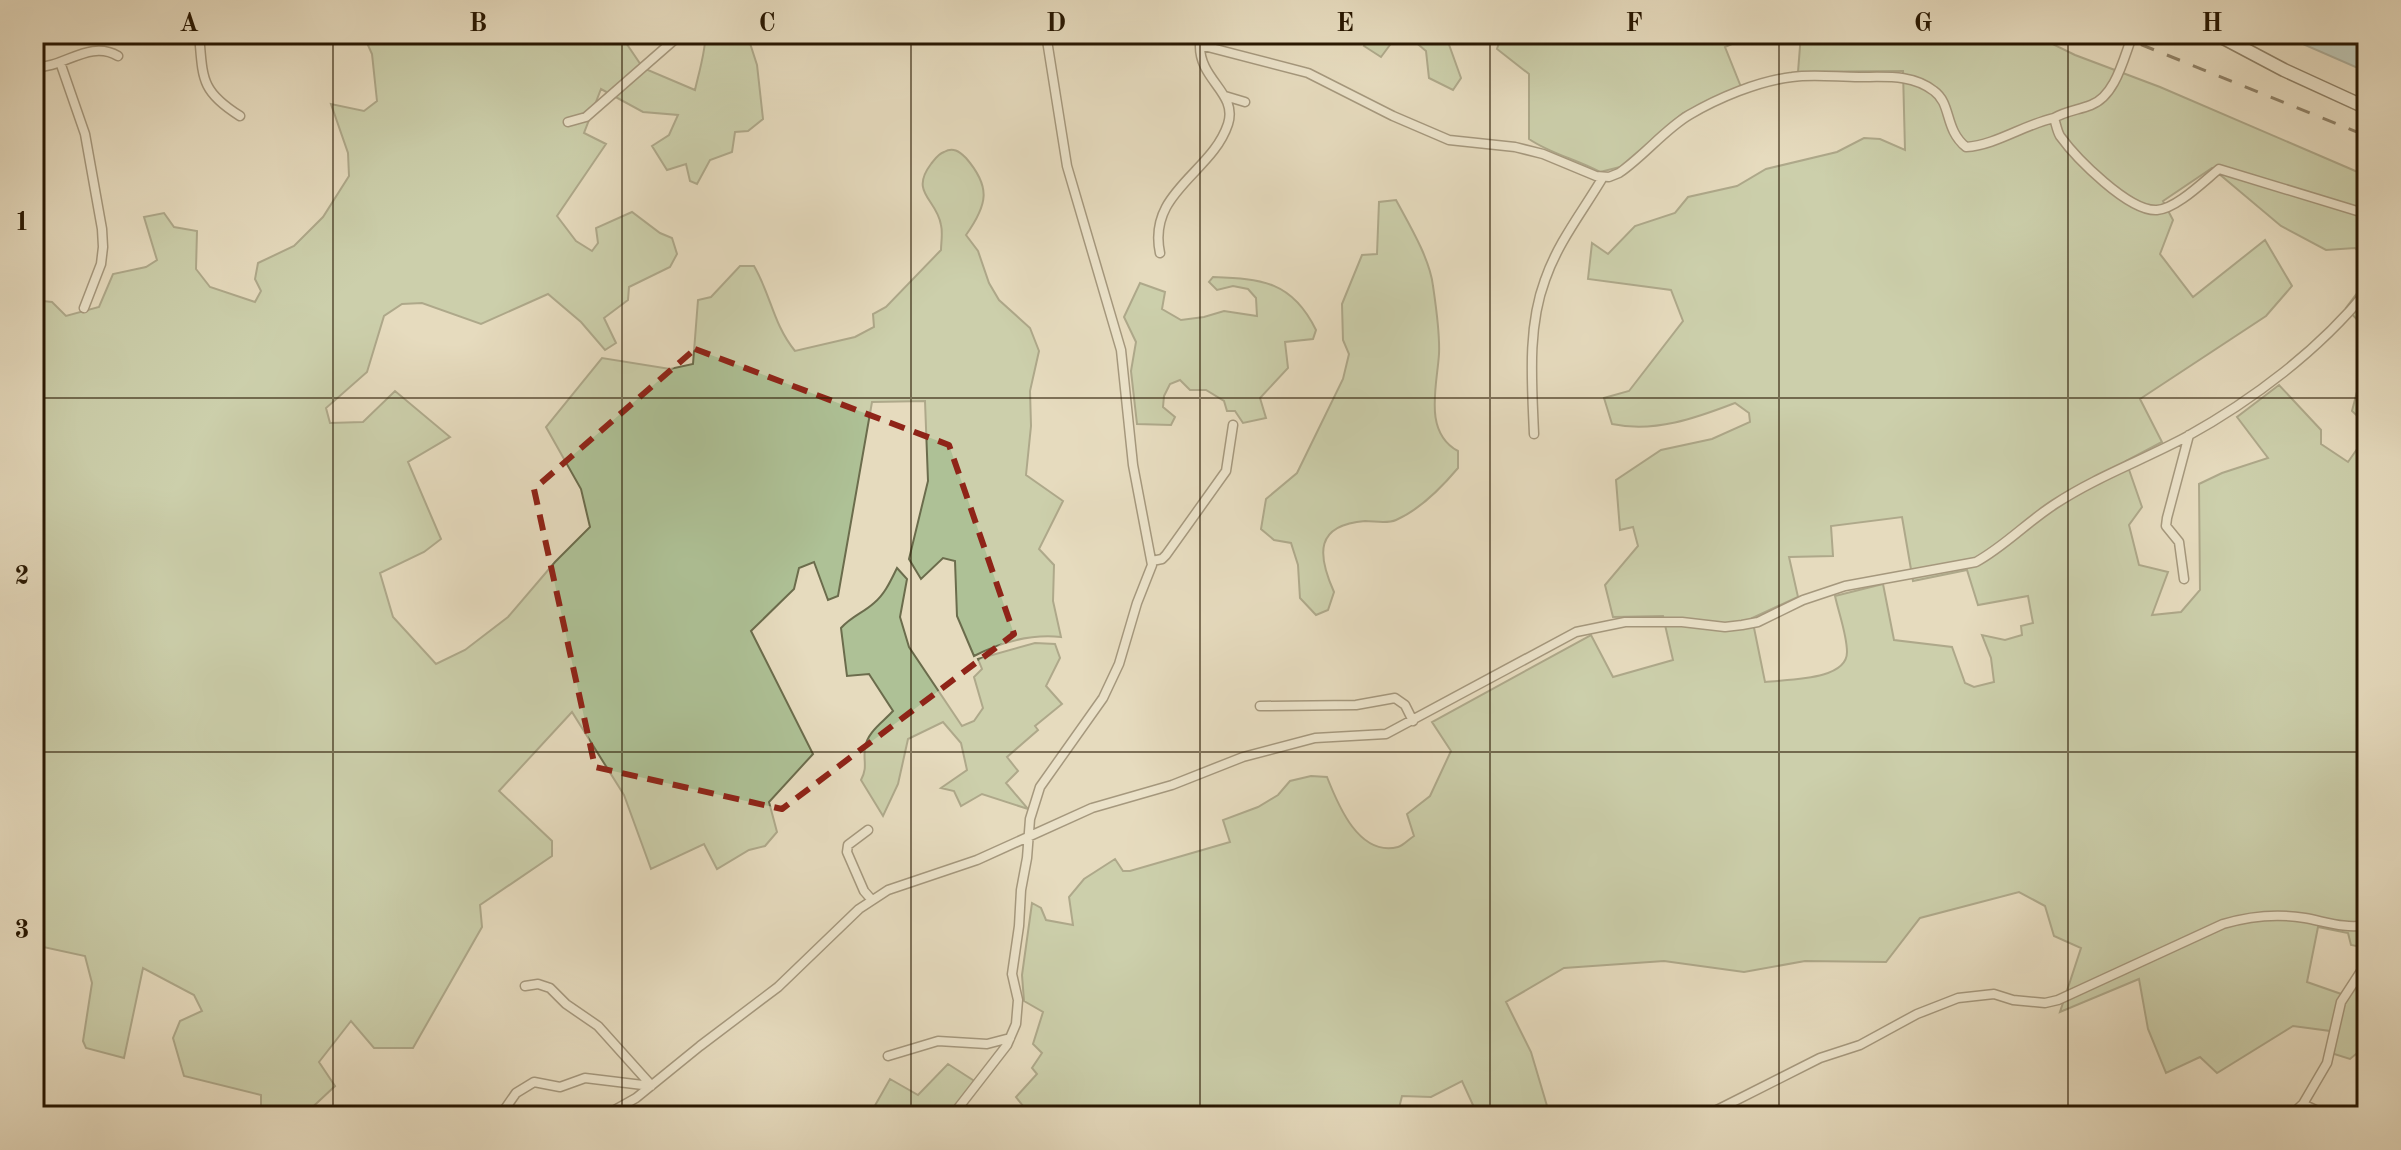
<svg xmlns="http://www.w3.org/2000/svg" width="2401" height="1150" viewBox="0 0 2401 1150" font-family="'Old Standard TT',serif">
<style>
.green{fill:#aec196;stroke:#6b6c4c;stroke-width:2;fill-rule:evenodd}
.water{fill:#97bab8;stroke:#6b796f;stroke-width:2}
.lines{fill:none;stroke-linecap:round;stroke-linejoin:round}
.street-casing{stroke:#584830;stroke-width:11}
.secondary-casing{stroke:#281701;stroke-width:15}
.street{stroke:#efe8d5;stroke-width:8}
.secondary{stroke:#efe8d5;stroke-width:12}
.rail{stroke:#281701;stroke-width:3;stroke-dasharray:14 14;stroke-linecap:butt}
.marked{fill:none;stroke:#8f2418;stroke-width:6;stroke-dasharray:16 10;stroke-linejoin:round}
.grid{fill:none;stroke:#281701;stroke-width:2;stroke-opacity:0.55}
.neatline{fill:none;stroke:#281701;stroke-width:3}
.grid-label{font-size:26px;text-anchor:middle;font-weight:bold;fill:#281701}
</style>
<rect width="100%" height="100%" fill="#e6dbbe"/>
<filter id="stains"><feTurbulence type="fractalNoise" baseFrequency=".0025" numOctaves="4"/><feColorMatrix values="0 0 0 0 .2 0 0 0 0 .09 0 0 0 0 .02 0 0 0 .5 -.17"/></filter>
<radialGradient id="worn" r=".72"><stop offset=".6" stop-color="#630" stop-opacity="0"/><stop offset="1" stop-color="#630" stop-opacity=".3"/></radialGradient>
<path class="green" d="M363 34H620L643 68 695 90C698 76 707 46 705 34H747L757 65 763 119 748 131 735 132 732 152 710 160 697 184 690 181 686 164 667 170 652 146 669 135 678 115 643 112 601 89 584 133 606 144 557 216 576 241 592 251 598 243 596 228 632 212 660 233 672 238 677 254 670 267 629 287 628 300 604 318 616 343 605 350 581 322 548 294 481 324 422 303 402 304 384 316 367 372 326 408 330 423 363 422 395 391 450 437 408 462 441 539 424 552 380 573 393 617 436 664 465 650 508 617 555 562 590 527 581 489 546 427 602 358 670 369 693 364 698 300 711 297 740 266H754C771 295 773 324 795 351L855 337 874 327 873 314 886 307 941 250C941 243 943 233 941 225 937 199 909 193 931 164 935 159 938 154 944 152 953 147 959 151 966 158 991 187 988 204 966 235L978 251 989 283 999 300 1030 328 1039 351 1030 391 1031 426 1026 475 1063 501 1039 549 1054 565 1053 601 1061 637C1031 634 1001 642 974 656L957 616 955 561 943 558 921 579 909 559 928 481 925 401 872 402 838 596 828 600 814 562 799 568 794 589 751 631 813 754 769 802 777 832 765 846 749 850 717 869 704 844 651 869 624 795 572 712 499 791 552 841V856L480 905 482 927 413 1048H374L351 1021 319 1062 335 1086 303 1116H261V1095L184 1076 173 1038 180 1021 202 1011 194 995 143 968 124 1058 86 1048 83 1041 92 983 85 956 34 945V300L52 302 66 316 99 307 113 274 146 267 157 260 144 217 164 213 174 227 197 231 196 269 210 287 255 302 261 291 255 279 258 263 294 246 323 217 349 176 348 153 331 104 364 111 377 101 372 54Z
M1371 34H1398L1381 57 1364 46Z
M1406 34H1451L1447 39 1461 78 1453 90 1429 78 1426 51Z
M1502 34H1743V39L1725 47 1741 87 1683 113 1620 167 1600 172C1576 159 1551 154 1529 139V74L1497 49Z
M1801 34H2032L2075 55 2160 87 2367 176V258L2355 248 2326 250 2281 226 2212 168 2163 201 2173 220 2160 254 2193 297 2265 240 2292 286 2266 316 2140 399 2162 442 2126 461 2142 507 2129 525 2139 565 2168 572 2152 615 2181 612 2200 590 2199 484 2222 473 2268 458 2237 417 2279 385 2321 430V444L2348 462 2367 435V479L2359 490 2367 496V948L2351 945 2348 933 2318 927 2307 982 2347 996 2367 966V1045L2350 1059 2331 1053 2330 1031 2293 1026 2217 1073 2200 1057 2166 1073 2148 1029 2139 979 2060 1012 2081 948 2054 936 2045 906 2019 892 1920 918 1886 962 1805 961 1744 972 1664 961 1564 968 1506 1002 1531 1052 1550 1116H1478L1462 1081 1431 1097 1402 1096 1397 1116H1015L1023 1106 1016 1097 1037 1074 1032 1068 1042 1053 1033 1044 1043 1012 1024 1001 1022 975 1032 903 1041 908 1046 920 1073 925 1069 897 1084 879 1115 859 1123 871H1130L1230 842 1223 820 1258 807 1278 795 1290 781 1311 776 1327 777C1338 805 1359 857 1398 847 1403 846 1409 839 1414 836L1407 814 1430 796 1451 751 1432 722 1591 635 1613 677 1673 660 1663 616 1613 617 1605 585 1638 546 1633 527 1620 530 1616 480 1661 450 1712 439 1750 422 1749 413 1735 403C1696 418 1655 433 1612 424L1604 398 1629 391 1683 321 1671 290 1588 279 1592 243 1608 254 1635 226 1675 213 1688 197 1737 186 1766 169 1837 152 1864 138 1880 139 1905 150 1903 71 1798 72ZM1902 517 1913 581 1967 570 1978 605 2028 596 2033 623 2021 626 2022 635 2005 640 1982 635 1991 658 1994 682 1974 687 1965 683 1952 647 1894 640 1883 584 1835 596C1839 614 1847 635 1847 652 1847 681 1786 679 1765 682L1752 618 1798 597 1789 557 1833 556 1831 526Z
M1396 200C1409 224 1430 259 1433 286 1436 307 1440 332 1439 354 1437 386 1423 432 1458 451V468C1442 487 1419 510 1396 520 1387 524 1375 521 1365 521 1315 525 1317 554 1334 592L1328 610 1316 615 1300 598 1298 565 1291 543 1274 540 1261 529 1266 499 1297 473 1343 379 1349 354 1343 340 1342 304 1362 255 1377 254 1379 202Z
M1213 277C1262 279 1292 281 1316 330L1313 339 1285 342 1288 368 1260 398 1266 418 1243 423 1235 411H1227L1224 401 1206 390H1190L1180 380 1170 384 1164 396 1163 407 1175 417 1171 425 1137 424 1131 371 1136 342 1124 317 1140 283 1165 292 1162 309 1181 320 1204 317 1224 311 1257 316 1256 298 1248 289 1233 286 1217 290 1209 282Z
M2367 280V330L2346 308Z
M2367 369V425L2352 411 2359 384Z
M897 568 907 579 900 617 909 647 962 726 974 721 983 708 974 677 982 669 978 659 1035 643 1055 644 1060 658 1046 686 1062 704 1035 726 1038 730 1007 757 1018 771 1006 783 1028 809 982 794 961 806 954 791 941 788 967 770 961 743 943 722 908 739 898 784 883 816 861 780C868 767 863 761 865 748 867 732 883 722 893 711L869 674 847 676 841 628C852 616 863 613 874 603 885 594 891 580 897 568Z
M948 1064 979 1084 955 1116H869L890 1079 918 1095Z"/>
<path class="water" d="M2280 34H2367V72Z"/>
<g class="lines">
<g class="street-casing">
<path id="street" d="M199 34C203 78 200 91 240 116
M1201 34 1200 45 1308 73 1393 116 1449 140 1515 147 1543 154 1596 176 1609 177 1619 173C1644 156 1664 130 1689 115 1718 98 1758 81 1792 77 1813 74 1837 77 1859 77 1886 77 1912 74 1934 91 1952 104 1944 129 1966 147 1996 145 2023 125 2054 118 2056 124 2057 131 2060 136 2076 158 2129 212 2157 210 2176 209 2204 181 2219 169L2367 214
M60 62 85 134 102 229 103 247 101 264 84 308
M34 67C63 69 89 39 118 56
M1225 96 1245 102
M2054 118C2066 111 2078 110 2091 105 2116 96 2124 56 2133 34
M568 122 586 117 681 34
M1160 253C1147 192 1212 173 1228 124 1238 93 1199 80 1200 45
M1534 434C1532 384 1527 328 1545 280 1558 242 1583 211 1603 177
M1152 561 1162 559 1166 555 1226 471 1233 425
M2184 579 2179 542 2166 526 2167 518 2189 435
M1260 706 1356 705 1395 698 1405 705 1413 721
M868 830 848 845 847 852 864 891 871 899
M525 986 538 984 550 988 566 1004 598 1026 651 1085
M888 1056 938 1041 987 1044 1010 1038
M2303 1104 2328 1116
M500 1116 516 1093 534 1082 560 1087 585 1078 651 1086
M604 1116 636 1098 700 1046 778 987 859 909 888 890 977 860 1092 808 1172 785 1243 757 1315 738 1386 734 1576 632 1625 622H1682L1725 627 1742 625 1758 622 1803 600 1845 586 1976 562C2005 546 2027 522 2055 504 2096 477 2143 460 2186 437 2253 400 2319 350 2367 291
M952 1116 1007 1045 1016 1024 1018 1000 1012 974 1019 926 1021 890 1027 858 1030 819 1040 787 1103 698 1119 664 1137 603 1152 565 1133 465 1121 350 1067 166 1046 34
M1705 1116 1820 1058 1860 1045 1917 1014 1958 998 1994 994 2013 1000 2045 1003 2058 1000 2223 924C2250 916 2276 913 2305 918 2327 922 2345 929 2367 925
M2290 1116 2303 1104 2327 1063 2341 1002 2367 962"/>
</g>
<g class="secondary-casing">
<path id="secondary" d="M2216 34 2284 70 2367 108"/>
</g>
<use href="#street" class="street"/>
<use href="#secondary" class="secondary"/>
<path class="rail" d="M2115 34 2367 136"/>
</g>
<path d="M0 0H2401V1150H0ZM695 349 949 445 1014 634 782 809 595 767 534 489Z" fill="#e6dbbe" fill-opacity=".55" fill-rule="evenodd"/>
<path class="marked" d="M695 349 949 445 1014 634 782 809 595 767 534 489Z"/>
<path class="grid" d="M333 34V1116M622 34V1116M911 34V1116M1200 34V1116M1490 34V1116M1779 34V1116M2068 34V1116M34 398H2367M34 752H2367"/>
<rect width="2401" height="1150" fill="none" stroke="#e6dbbe" stroke-width="88"/>
<rect x="44" y="44" width="2313" height="1062" class="neatline"/>
<g class="grid-label">
<text x="189" y="31">A</text>
<text x="478" y="31">B</text>
<text x="767" y="31">C</text>
<text x="1056" y="31">D</text>
<text x="1345" y="31">E</text>
<text x="1634" y="31">F</text>
<text x="1923" y="31">G</text>
<text x="2212" y="31">H</text>
<text x="22" y="230">1</text>
<text x="22" y="584">2</text>
<text x="22" y="938">3</text>
</g>
<rect width="100%" height="100%" filter="url(#stains)"/>
<rect width="100%" height="100%" fill="url(#worn)"/>
</svg>
